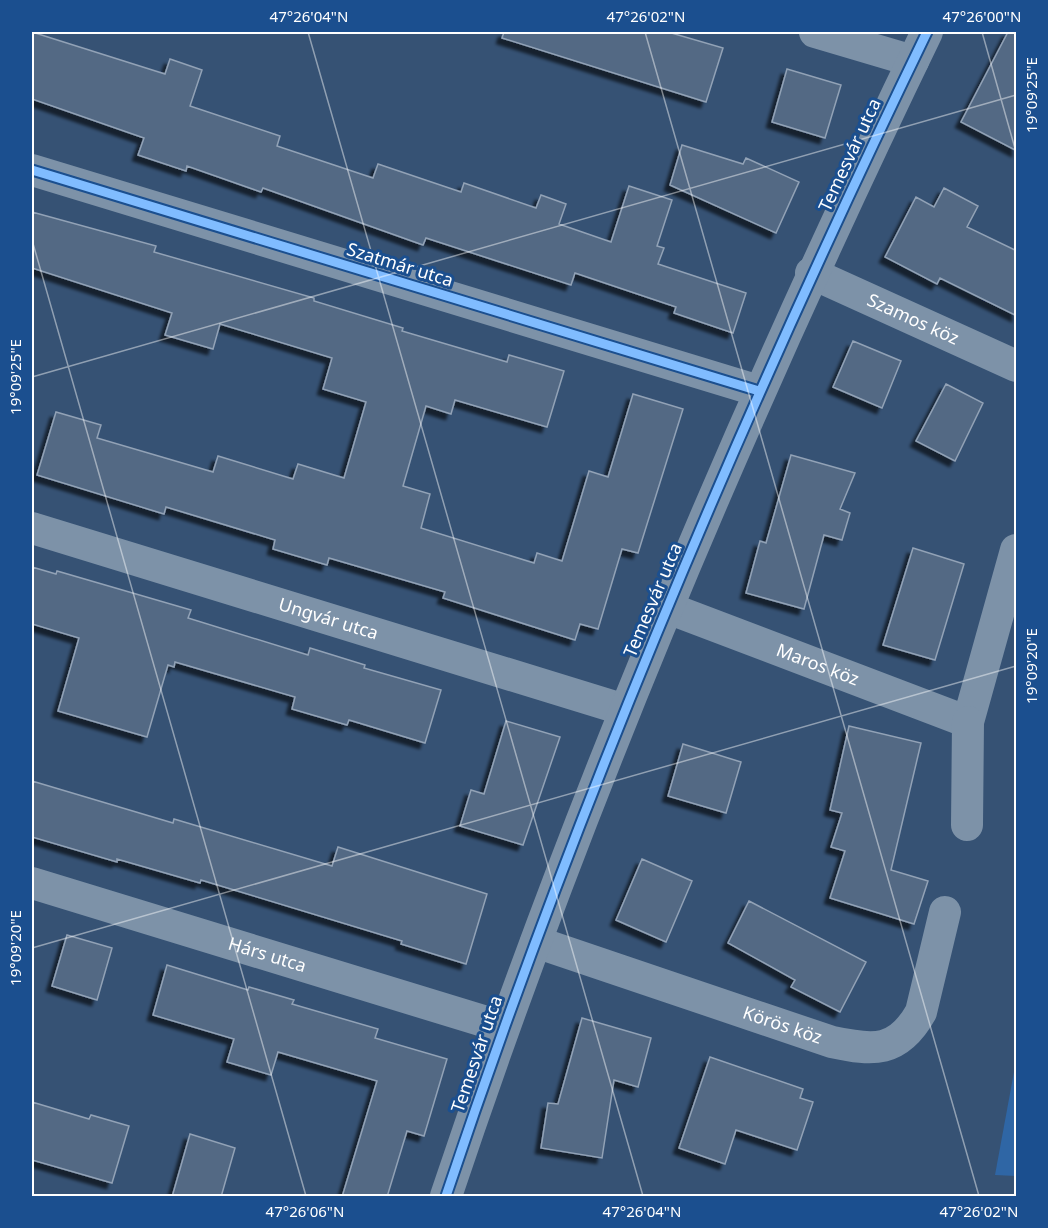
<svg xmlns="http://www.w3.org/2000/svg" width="1048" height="1228" viewBox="0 0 1048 1228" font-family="'Noto Sans',sans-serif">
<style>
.green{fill:#2f66a5}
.building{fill:#526984;stroke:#92a2b6;stroke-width:1.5;filter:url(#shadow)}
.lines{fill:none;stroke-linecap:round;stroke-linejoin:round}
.street{stroke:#7d92a8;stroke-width:32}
.cycleway-casing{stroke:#1b4f8f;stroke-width:13}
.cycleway{stroke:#80bcff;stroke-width:9}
.ticks{fill:none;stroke:#fff;stroke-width:1.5;stroke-opacity:0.45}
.labels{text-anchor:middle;stroke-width:6;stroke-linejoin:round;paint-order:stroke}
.street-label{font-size:18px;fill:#fff;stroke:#1b4f8f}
.neatline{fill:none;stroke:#fff;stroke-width:2}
.ticks-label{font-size:15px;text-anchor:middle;fill:#fff}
</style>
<defs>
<filter id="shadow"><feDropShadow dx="-5.5" dy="5.5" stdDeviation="1.5" flood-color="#0009"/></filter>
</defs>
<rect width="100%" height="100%" fill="#365274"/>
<path class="green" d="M1016 1061V1176L995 1175Z"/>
<path class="building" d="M32 32 165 74 170 59 202 70 190 106 280 136 277 146 373 178 378 164 461 192 464 183 536 208 541 195 566 204 559 224 611 242 629 186 672 200 657 246 664 248 658 264 746 293 733 333 674 313 676 307 575 273 571 285 426 238 423 245 263 188 261 192 187 166 186 171 138 155 144 138 32 99Z
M504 32H668L723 48 706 102 502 38Z
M1008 32H1017V151L961 122Z
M787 69 841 85 825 138 772 122Z
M682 145 743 164 746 158 799 182 776 233 670 185Z
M944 188 978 206 967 227 1017 251V316L940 278 937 284 885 257 916 197 934 207Z
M32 212 156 246 154 252 314 298V301L403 328 402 331 507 362 509 355 564 371 547 427 455 400 451 414 426 406 403 486 430 494 421 528 534 563 537 553 562 561 589 471 608 477 633 394 683 409 638 553 622 549 598 629 580 624 575 640 443 598 445 592 329 558 327 565 273 549 275 540 166 507 164 514 37 475 56 412 101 425 97 438 213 472 218 456 293 479 298 464 344 478 366 402 323 389 332 358 220 324 213 349 165 335 172 313 32 268Z
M853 341 901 361 882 408 833 387Z
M946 384 983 403 955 461 916 441Z
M791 455 855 473 840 509 850 513 842 540 824 535 804 609 746 593 760 541 766 543Z
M913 548 964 564 935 660 883 645Z
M32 567 56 574 57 571 191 610 188 618 308 655 310 648 365 665 364 668 441 690 425 743 349 720 347 725 292 709 295 697 175 662 174 667 168 665 147 737 58 711 79 638 32 624Z
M506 721 560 737 523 845 460 826 471 790 484 794Z
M849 726 921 743 891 870 928 881 914 924 830 898 845 851 831 847 842 813 830 810Z
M683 744 741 762 726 813 668 796Z
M32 781 173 823 174 819 332 866 338 847 487 894 466 964 401 944 402 941 201 880 200 883 117 859V862L32 837Z
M642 859 692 881 666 942 616 920Z
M749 901 866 962 840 1012 791 987 795 980 728 943Z
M67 935 112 948 97 1000 52 986Z
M167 965 248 990 249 987 294 1000 292 1004 378 1029 375 1038 447 1059 424 1136 407 1131 387 1197H342L377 1081 278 1052 271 1075 227 1062 234 1039 153 1015Z
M582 1018 651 1038 638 1087 614 1080 602 1158 541 1148 548 1103 558 1104Z
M710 1057 803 1089 800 1098 813 1102 797 1150 736 1130 725 1164 679 1148Z
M32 1102 89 1119 91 1115 129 1126 112 1183 32 1160Z
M190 1134 235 1148 221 1197H172Z"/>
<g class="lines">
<g class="street">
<path d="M815 32 913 61"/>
<path d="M32 170 759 391"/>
<path id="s1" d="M811 273 1016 366"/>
<path id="s2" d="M32 528 625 710"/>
<path id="s3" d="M668 608 968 722 1016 550"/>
<path d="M967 825 968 722"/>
<path id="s4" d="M32 883 503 1027"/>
<path id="s5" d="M536 942 832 1042C874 1051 898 1053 921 1012L945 912"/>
<path d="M446 1196C579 798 744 410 927 32"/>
</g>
<g class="cycleway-casing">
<path id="cycleway" d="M32 170 759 391
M446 1196C579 798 744 410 927 32"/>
</g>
<use href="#cycleway" class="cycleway"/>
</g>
<path class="ticks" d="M308 32 643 1196M645 32 979 1196M982 32 1016 152M32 240 306 1196M32 377 1016 95M32 948 1016 666"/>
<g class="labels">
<g class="street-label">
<text transform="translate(850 155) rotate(-65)" y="6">Temesvár utca</text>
<text transform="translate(400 265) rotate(17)" y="6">Szatmár utca</text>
<text dy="6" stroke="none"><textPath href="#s1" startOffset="112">Szamos köz</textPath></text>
<text transform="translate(653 600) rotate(-67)" y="6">Temesvár utca</text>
<text dy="6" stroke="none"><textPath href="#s2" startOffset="310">Ungvár utca</textPath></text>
<text dy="6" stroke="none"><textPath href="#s3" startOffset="160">Maros köz</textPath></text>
<text dy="6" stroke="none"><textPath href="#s4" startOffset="246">Hárs utca</textPath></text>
<text dy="6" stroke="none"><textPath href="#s5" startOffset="260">Körös köz</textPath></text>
<text transform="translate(477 1054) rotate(-71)" y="6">Temesvár utca</text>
</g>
</g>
<rect width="1048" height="1228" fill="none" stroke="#1b4f8f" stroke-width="66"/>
<rect x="33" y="33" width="982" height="1162" class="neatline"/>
<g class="ticks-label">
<text x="309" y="22">47°26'04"N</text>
<text x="646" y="22">47°26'02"N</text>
<text x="982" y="22">47°26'00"N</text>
<text transform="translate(1032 95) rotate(-90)" y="5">19°09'25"E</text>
<text transform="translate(16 377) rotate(-90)" y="5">19°09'25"E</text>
<text transform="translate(1032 666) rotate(-90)" y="5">19°09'20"E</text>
<text transform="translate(16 948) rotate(-90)" y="5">19°09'20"E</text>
<text x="305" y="1217">47°26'06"N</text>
<text x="642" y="1217">47°26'04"N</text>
<text x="979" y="1217">47°26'02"N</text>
</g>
</svg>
